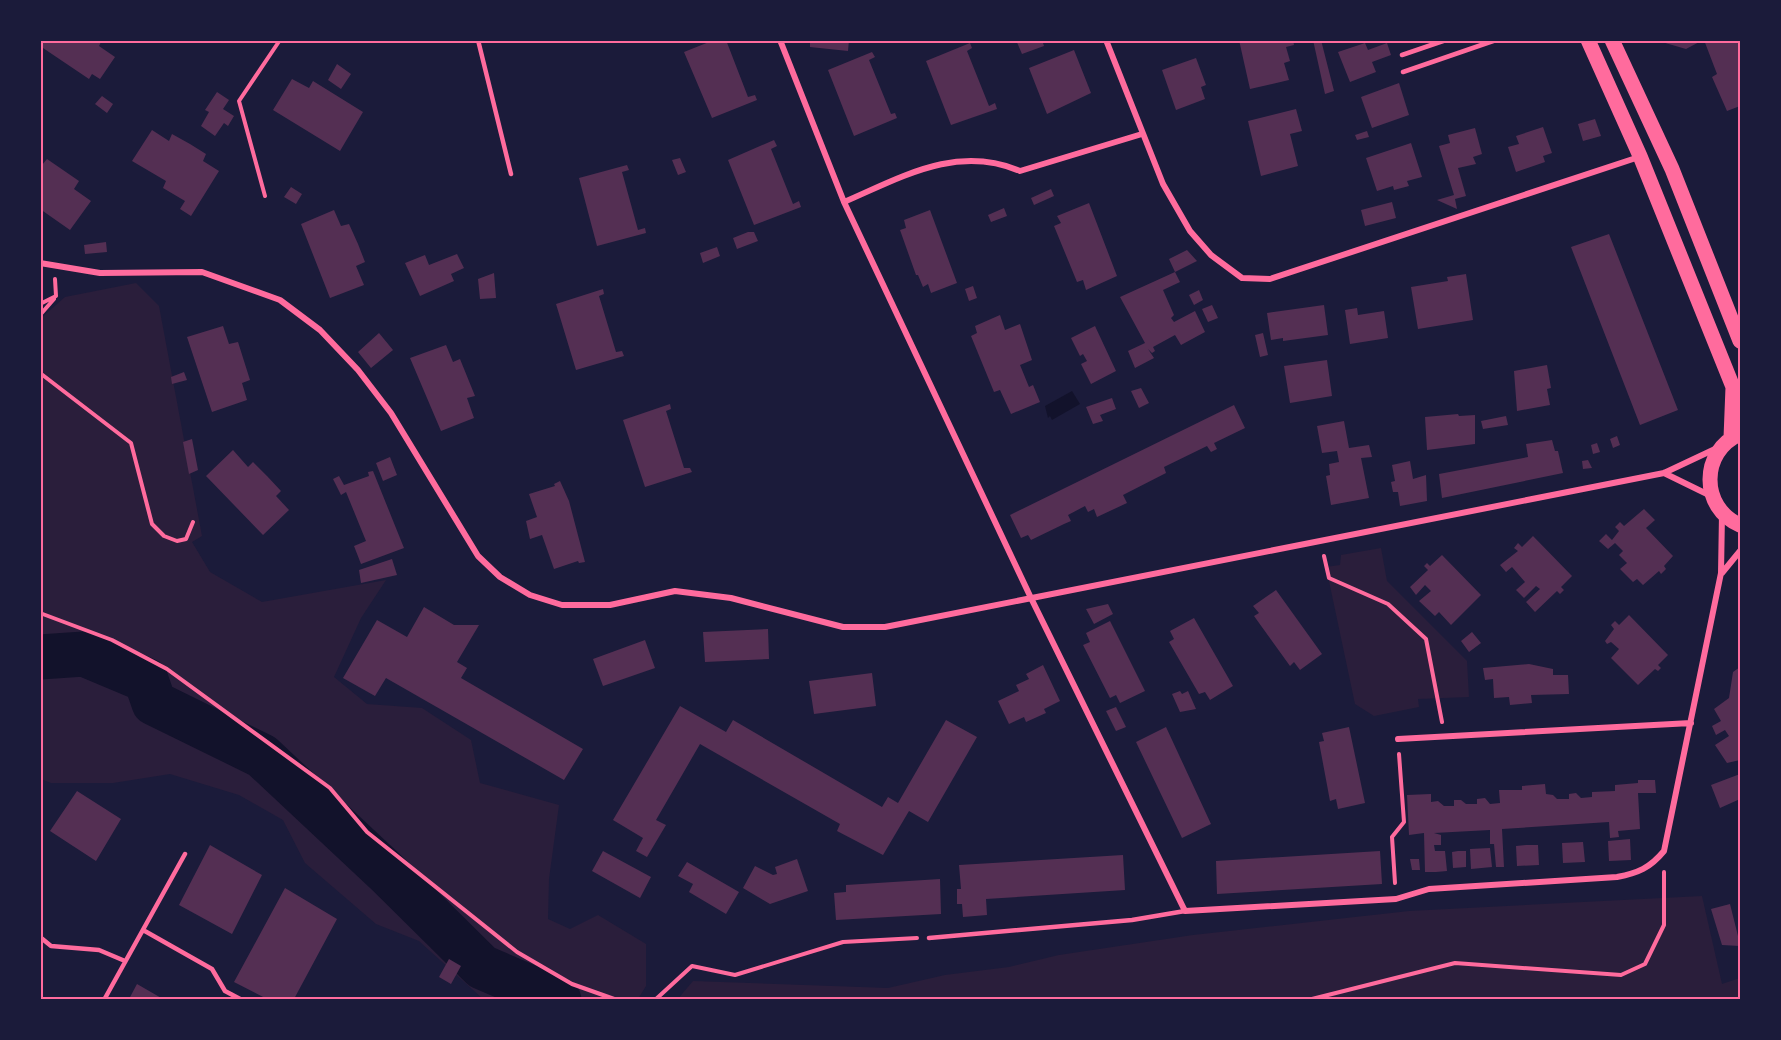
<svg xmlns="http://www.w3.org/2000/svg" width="1781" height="1040" viewBox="0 0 1781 1040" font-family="'Asap Condensed',sans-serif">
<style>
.green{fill:#2a1e3b}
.water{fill:#12122b}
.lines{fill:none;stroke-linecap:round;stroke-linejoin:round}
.river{stroke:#12122b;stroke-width:45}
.building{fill:#542f53}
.path{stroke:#ff6b9d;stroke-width:4}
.service{stroke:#ff6b9d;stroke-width:4.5}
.minor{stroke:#ff6b9d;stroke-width:6}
.primary{stroke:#ff6b9d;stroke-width:15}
.neatline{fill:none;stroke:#ff6b9d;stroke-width:2}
</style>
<rect width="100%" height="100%" fill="#1b1b3a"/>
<path class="green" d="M136 283 159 306 202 536 192 542 210 572 262 602 386 580 361 618 334 677 367 704 422 708 471 740 480 783 559 805 549 879 548 919 570 929 598 915 646 944V986L638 999H483L419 941 376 924 305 863 283 820 239 795 170 774 113 783H51L41 779 40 319 65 297Z
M1381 548 1387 581 1467 661 1469 697 1418 699 1419 707 1374 716 1355 704 1326 567 1340 565 1341 555Z
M1702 896 1722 984 1740 978V1000H677L693 981 888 988 945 975 1009 967 1059 955 1193 935 1409 911Z"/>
<path class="water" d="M1072 391 1080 404 1052 420 1050 416 1048 418 1045 406Z"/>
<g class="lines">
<path class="river" d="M40 657 84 654 146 680 154 703 262 756 387 873 482 967 559 1000"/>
</g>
<path class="building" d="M42 40H102L99 46 115 57 100 79 92 74 89 79 40 46Z
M714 40H726L748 97 755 95 757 100 712 118 684 52Z
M810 40H849L848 51 810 47Z
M1016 40H1042L1044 46 1022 54Z
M1239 40H1293L1294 45 1286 47 1290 61 1284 63 1289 80 1250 89Z
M1313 40H1321L1334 91 1325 94Z
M1655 40H1703L1686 49Z
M1704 40H1740V106L1727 111 1712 77 1717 74Z
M970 43 972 48 967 51 989 106 995 103 997 109 951 125 926 61Z
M1365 43 1368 50 1387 43 1391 55 1372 62 1376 72 1350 82 1338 52Z
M1074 50 1091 93 1047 114 1029 68Z
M872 52 875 57 869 60 891 114 895 113 897 118 854 136 828 70Z
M1196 58 1206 85 1201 87 1205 99 1176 110 1162 70Z
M337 64 351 74 341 89 328 80Z
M292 79 309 88 313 81 363 112 340 151 273 110Z
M1399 83 1409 115 1372 128 1361 97Z
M217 92 229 100 223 109 234 116 228 126 224 123 215 136 201 126 209 112 205 110Z
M102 96 113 104 107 113 95 104Z
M1296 109 1302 131 1290 134 1298 166 1261 176 1248 121Z
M1595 119 1601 136 1583 141 1578 124Z
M1543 127 1552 153 1543 156 1545 162 1516 172 1508 147 1519 144 1516 136Z
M1475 128 1482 154 1473 157 1476 164 1458 168 1466 196 1455 199 1457 209 1437 200 1454 195 1439 146 1450 143 1448 135Z
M152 130 169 141 172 134 190 144 206 154 203 161 219 171 191 216 180 209 185 201 163 188 166 181 132 161Z
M1367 131 1369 137 1357 140 1355 135Z
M774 140 777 146 771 149 793 204 799 201 801 207 754 225 728 160Z
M1411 143 1422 177 1407 181 1409 186 1394 190 1393 186 1377 191 1366 158Z
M680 158 686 172 678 175 672 160Z
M47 159 79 181 74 189 91 201 70 230 40 209V164L42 165Z
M627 165 629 170 622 172 638 230 645 228 646 233 597 246 579 178Z
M291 187 302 194 296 204 284 197Z
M1051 189 1054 196 1034 205 1031 198Z
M1392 202 1396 218 1365 226 1361 210Z
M1089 203 1117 276 1086 290 1083 280 1077 282 1054 226 1061 223 1057 216Z
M1004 208 1007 216 991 222 988 215Z
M334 210 341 226 349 224 358 244 365 262 356 266 364 285 330 298 301 224Z
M930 210 957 283 931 293 928 284 923 287 918 275H916L900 230 906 228 904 220Z
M748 232H754L758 241 737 249 733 238Z
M1609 234 1678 410 1640 425 1571 247Z
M106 242 107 252 85 254 84 245Z
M717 247 720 256 703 263 700 253Z
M1187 250 1197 261 1175 272 1169 259Z
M457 254 464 268 451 274 454 281 420 296 405 263 425 255 429 265Z
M1175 272 1180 282 1163 290 1174 315 1171 318 1174 322 1195 311 1205 332 1181 345 1175 335 1153 347 1155 351 1152 353 1148 349 1154 358 1135 368 1128 351 1145 343 1120 297Z
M494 273 496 298 480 299 478 279Z
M1466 274 1473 320 1418 329 1411 287 1448 281 1447 277Z
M973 286 977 298 969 301 965 289Z
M603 289 604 294 599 296 616 352 622 351 624 356 576 370 556 304Z
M1199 290 1203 300 1194 305 1189 295Z
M1212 305 1218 318 1208 322 1202 309Z
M1324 305 1328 335 1283 341V338L1271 340 1267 313Z
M1357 308 1358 315 1384 311 1388 338 1350 344 1345 310Z
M1000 315 1005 330 1020 324 1032 360 1020 365 1029 387 1033 385 1040 402 1011 414 1000 390 994 392 971 336 977 333 975 326Z
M223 326 229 344 238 342 250 380 242 383 247 400 212 412 187 337Z
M1095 326 1116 371 1091 384 1081 364 1087 361 1083 354 1080 356 1071 338Z
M379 333 393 350 371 368 358 352Z
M1263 333 1268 355 1260 357 1255 335Z
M446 345 453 362 460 359 475 396 467 398 474 418 441 431 410 358Z
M1327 360 1332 396 1290 403 1284 366Z
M1547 365 1551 388 1547 389 1550 405 1517 411 1514 371Z
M184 372 187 380 172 384 171 377Z
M1141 388 1149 403 1139 408 1131 391Z
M1112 398 1116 409 1100 415 1103 421 1093 424 1086 407Z
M670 404 671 409 666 411 684 468H690L692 472 645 487 623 420Z
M1234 405 1245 428 1214 443 1217 449 1211 452 1207 446 1164 467 1166 473 1123 495 1127 503 1097 517 1094 509 1088 512 1085 506 1068 515 1071 521 1064 524 1031 540 1028 535 1021 538 1010 515Z
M1458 414 1459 416 1475 415V444L1427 450 1425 417Z
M1506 416 1508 425 1483 429 1481 421Z
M1344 421 1349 448 1369 445 1372 457 1361 458 1369 498 1331 505 1326 476 1330 475 1329 464 1339 462 1337 451 1322 453 1317 426Z
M1617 436 1620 445 1613 448 1610 439Z
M192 439 198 470 189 474 183 442Z
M1552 440 1555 451H1558L1563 473 1442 498 1439 474 1528 457 1526 444Z
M1597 443 1600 452 1593 454 1591 445Z
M233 450 248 467 253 462 267 476 281 491 276 496 289 510 263 535 206 476Z
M390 457 397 475 383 481 376 463Z
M1588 460 1592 468 1583 469 1582 461Z
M1410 461 1413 479 1426 475 1427 501 1400 506 1398 492H1393L1391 482 1395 481 1392 465Z
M373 471 404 548 361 564 354 546 366 541 346 492 341 495 333 479 339 476 344 485 369 476 368 472Z
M560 481 569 501 585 562 579 563 578 561 554 569 542 535 530 539 526 521 537 517 529 494 555 486 554 484Z
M1644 509 1655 520 1646 528 1673 556 1664 566 1666 569 1661 574 1659 571 1643 585 1637 579 1633 582 1620 569 1627 563 1619 555 1623 551 1615 543 1608 549 1599 541 1606 534 1612 540 1619 531 1615 527 1620 522 1624 526Z
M1533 536 1572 576 1561 587 1564 590 1560 594 1557 591 1535 612 1526 602 1540 589 1536 586 1524 598 1516 590 1525 582 1512 567 1506 572 1500 565 1518 551 1514 548 1518 543 1522 547Z
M1442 555 1481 595 1451 625 1439 612 1435 616 1419 601 1431 591 1425 585 1416 595 1410 587 1428 570 1424 566 1427 563 1430 566Z
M392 559 397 575 361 583 359 570Z
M1276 590 1322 654 1300 670 1294 662 1290 666 1254 616 1259 613 1253 606Z
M1108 604 1113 614 1094 624 1086 609Z
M424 607 454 625H479L457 662 467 668 461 678 583 749 564 780 386 678 375 696 343 678 377 620 407 637Z
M1629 615 1668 655 1658 665 1661 668 1658 671 1655 669 1638 685 1611 658 1619 649 1611 642 1607 644 1605 641 1614 629 1611 625 1615 621 1619 625Z
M1194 618 1233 686 1210 700 1205 692 1199 694 1169 642 1174 639 1170 631Z
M1110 621 1145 691 1120 703 1116 695 1110 698 1083 645 1090 642 1086 633Z
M768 629 769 659 705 662 703 632Z
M1472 632 1481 643 1469 652 1461 641Z
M645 640 655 668 603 686 593 659Z
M1529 664 1553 669V675H1568L1569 694 1531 695 1532 703 1510 705 1509 697 1494 698 1493 679 1485 680 1483 668Z
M1043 665 1060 701 1044 709 1046 713 1026 722 1024 717 1009 724 998 701 1019 691 1016 685 1029 679 1026 674Z
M1740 667V760L1727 763 1715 745 1729 736 1725 730 1716 735 1712 726 1721 721 1714 709 1729 698 1733 672Z
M872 673 876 706 814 714 809 681Z
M1180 691 1182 694 1188 691 1196 709 1180 712 1172 694Z
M680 706 726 732 733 720 882 807 888 797 898 803 946 720 977 737 928 822 909 811 883 855 837 831 840 824 700 744 656 820 666 825 647 857 636 851 643 838 613 820Z
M1116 707 1126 727 1116 731 1106 711Z
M1166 727 1211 824 1182 838 1136 742Z
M1349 727 1365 803 1338 809 1336 799 1330 801 1319 742 1324 741 1322 733Z
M1740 774V799L1720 808 1711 785Z
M1638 780H1655L1656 793H1638L1640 829 1618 831 1619 837 1610 838 1609 822 1502 829 1504 867H1496L1494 844H1490V830L1434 833 1441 835V845H1434L1435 851H1445L1447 871 1436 872H1425L1424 833 1409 835 1407 795 1431 794V802L1438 801 1444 806H1454V800H1461L1466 804H1477V799L1485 798 1490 804 1500 803 1499 790H1522V786L1545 784 1546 794 1553 795 1557 799H1569V794L1576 793 1581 798 1592 797V792L1615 791V785L1638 783Z
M77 791 121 819 96 861 50 831Z
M1630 839 1631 860 1609 861 1608 841Z
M1583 842 1585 862 1563 863 1562 843Z
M210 845 262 875 232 934 179 905Z
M1526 845H1538L1539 865 1517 866 1516 846Z
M1490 848 1492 867 1471 869 1470 849Z
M603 851 651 877 640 898 592 871Z
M1380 851 1382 884 1217 894 1216 861Z
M1458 851H1466V867L1453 868 1452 852Z
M1123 855 1125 890 986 899 987 915 963 917 962 904H957V889H961L959 865Z
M797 859 808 891 770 904 743 888 755 866 773 875 777 874 775 867Z
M1410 859H1419L1420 870H1412Z
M687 862 739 892 726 914 689 892 693 884 678 876Z
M940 879 941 914 836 920 834 893 846 892V885Z
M285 888 337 919 294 999H267L234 982Z
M1730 904 1740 944V946L1722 945 1711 909Z
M449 959 461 966 451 984 439 977Z
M137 984 163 999H129Z"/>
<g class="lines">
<path class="path" d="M265 196 239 101 280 40
M40 304 56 296 55 279
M40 315 54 299
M40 373 131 443 152 524 164 536 177 541 186 539 193 522
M1324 556 1329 578 1388 604 1426 639 1442 722
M40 613 112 640 167 669 330 788 367 832 517 952 572 984 617 1000
M1395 883 1392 837 1404 822 1399 754
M655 1000 692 966 735 975 843 942 917 938
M1308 1000 1455 963 1621 975 1645 964 1664 925V872"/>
<path class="service" d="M478 40 511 174
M1402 55 1446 40
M1403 72 1496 40
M143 930 212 969 225 991 242 1000
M40 937 51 946 99 950 125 961
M929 938 1132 920 1185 911
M104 1000 185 854"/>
<path class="minor" d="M780 40 844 202 1031 598 1185 911 1396 899 1429 889 1617 877C1638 873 1650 868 1664 851L1721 573 1722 514
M1106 40 1163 184 1190 231 1211 255 1242 278 1270 279 1639 157
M844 202C902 177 957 144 1020 171L1142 134
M40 263 100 273 202 272 280 300 320 330 358 370 391 413 478 556 500 577 530 595 562 605H610L675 591 731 598 843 627H885L1664 473 1715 449
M1664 473 1709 495
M1722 573 1740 551
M1398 739 1691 723"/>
<path class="primary" d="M1588 40 1640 156 1733 387 1731 438
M1612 40 1672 169 1740 341
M1740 434C1700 451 1700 508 1740 525"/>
</g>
<rect width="1781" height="1040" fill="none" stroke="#1b1b3a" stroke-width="84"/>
<rect x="42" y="42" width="1697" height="956" class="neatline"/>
</svg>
